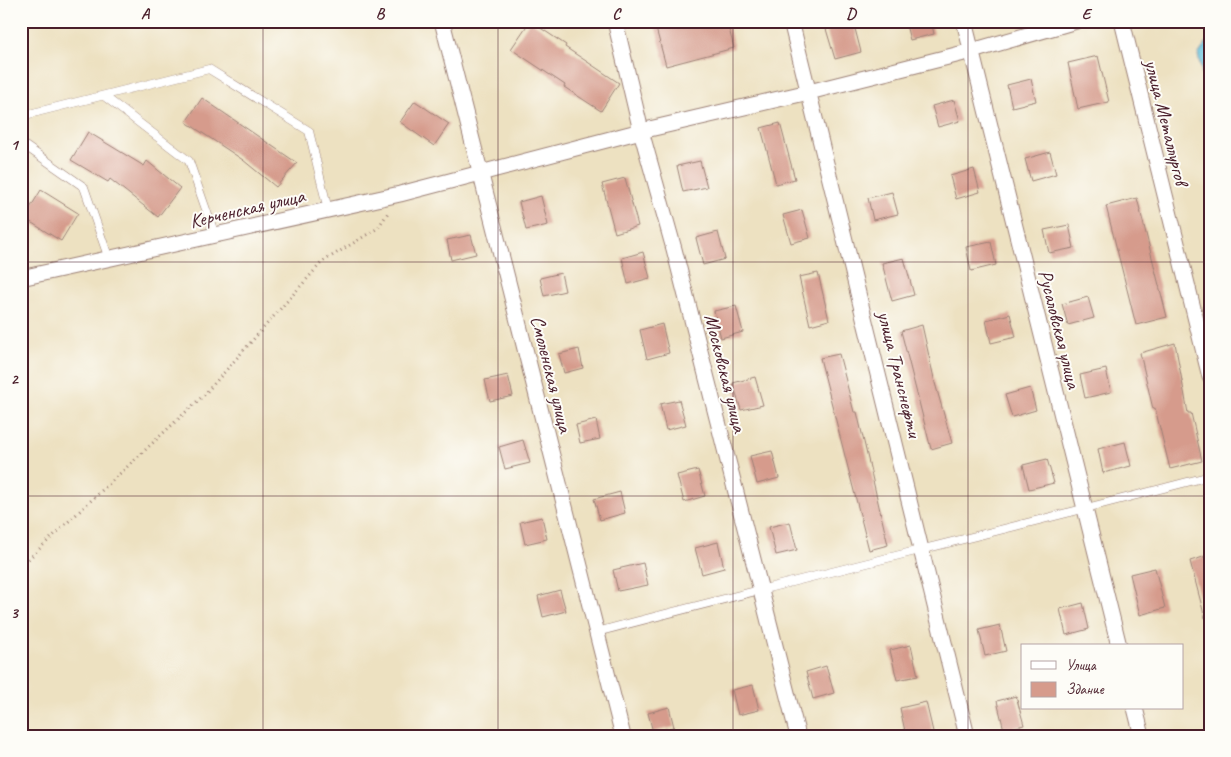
<svg xmlns="http://www.w3.org/2000/svg" width="1231" height="757" viewBox="0 0 1231 757" font-family="Caveat,sans-serif">
<style>
.water{fill:#5bbed9;stroke:#526e82}
.building{fill:#d69b8c}
.lines{fill:none;stroke-linecap:round;stroke-linejoin:round}
.lane-casing{stroke:#9c8076;stroke-width:9}
.street-casing{stroke:#9c8076;stroke-width:17}
.path{stroke:#9c8076;stroke-width:3;stroke-dasharray:1 4;stroke-linecap:butt}
.lane{stroke:#fff;stroke-width:8}
.street{stroke:#fff;stroke-width:15}
.grid{fill:none;stroke:#4a1f2b;stroke-width:1;stroke-opacity:0.55}
.labels{text-anchor:middle;stroke-width:4;stroke-linejoin:round;paint-order:stroke}
.street-label{font-size:20px;fill:#4a1f2b;stroke:#fdfcf7}
.neatline{fill:none;stroke:#4a1f2b;stroke-width:2}
.grid-label{font-size:16px;text-anchor:middle;font-weight:bold;fill:#4a1f2b}
</style>
<rect width="100%" height="100%" fill="#fdfcf7"/>
<filter id="ink" filterUnits="userSpaceOnUse"><feTurbulence type="fractalNoise" baseFrequency=".02" numOctaves="2"/><feDisplacementMap in="SourceGraphic" scale="10" xChannelSelector="R" yChannelSelector="G"/><feConvolveMatrix kernelMatrix="1 2 1 2 8 2 1 2 1" color-interpolation-filters="sRGB"/></filter>
<filter id="wash" filterUnits="userSpaceOnUse"><feTurbulence type="fractalNoise" baseFrequency=".0096" numOctaves="4" result="noise"/><feDisplacementMap in="SourceGraphic" scale="20" xChannelSelector="R" yChannelSelector="G"/><feGaussianBlur stdDeviation="1.12" result="paint"/><feColorMatrix in="noise" values="0 0 0 0 0 0 0 0 0 0 0 0 0 0 0 0 0 1.4 0 .05"/><feComposite in="paint" operator="in"/></filter>
<g filter="url(#wash)">
<rect width="100%" height="100%" fill="#ede1c1"/>
<path class="water" d="M1210 38V109L1198 55Z"/>
<g id="blocks">
<path class="building" d="M530 21 566 45 565 47 619 83 601 111 564 87 565 85 511 49Z
M654 21H727L734 48 666 66Z
M853 21 861 52 835 59 826 29Z
M905 21H931L934 34 910 40Z
M1098 56 1109 102 1078 109 1068 63Z
M1031 79 1036 101 1012 107 1007 85Z
M202 98 297 163 276 187 243 160 186 122Z
M954 100 960 121 938 127 932 106Z
M415 101 449 124 434 146 400 122Z
M780 123 795 179 776 184 761 128Z
M88 132 144 166 147 161 180 188 158 217 110 179 108 182 71 160Z
M1050 152 1056 174 1031 181 1025 159Z
M700 161 707 187 683 192 677 166Z
M974 169 980 192 956 199 950 176Z
M625 178 638 226 615 233 602 184Z
M41 190 78 213 61 241 24 218Z
M892 192 898 214 873 220 868 198Z
M541 196 548 225 526 230 519 202Z
M1137 198 1167 317 1136 325 1106 206Z
M802 210 810 238 791 243 783 215Z
M1069 225 1074 248 1049 253 1044 230Z
M718 232 725 259 703 265 696 238Z
M471 235 476 254 451 260 447 240Z
M991 242 996 265 971 271 966 247Z
M643 252 650 278 628 284 622 258Z
M904 258 914 295 892 301 882 263Z
M561 273 565 291 544 296 540 278Z
M818 273 829 320 810 325 799 277Z
M1088 297 1094 318 1068 325 1062 304Z
M736 306 743 332 721 338 714 311Z
M1010 314 1016 337 991 343 986 320Z
M662 324 669 353 647 359 640 330Z
M922 325 935 383 952 443 931 449 901 331Z
M1175 343 1188 413H1191L1202 461 1170 469 1155 408 1153 409 1140 353Z
M579 349 583 368 564 373 559 354Z
M839 354 854 412H857L888 545 869 550 820 358Z
M1106 369 1111 392 1085 398 1080 375Z
M508 375 513 396 490 401 485 380Z
M755 377 763 405 741 410 733 383Z
M1030 388 1036 410 1012 417 1005 395Z
M679 400 686 425 666 430 660 404Z
M596 420 600 439 580 443 576 425Z
M523 440 530 463 505 469 499 447Z
M1125 442 1131 466 1103 473 1098 449Z
M772 451 779 478 757 484 750 456Z
M1047 459 1054 483 1029 489 1023 465Z
M698 470 705 496 684 502 677 475Z
M620 492 625 513 600 520 594 499Z
M542 517 547 539 525 544 520 522Z
M790 522 797 550 776 555 769 527Z
M718 542 724 568 702 574 695 548Z
M1210 555V618H1205L1190 561Z
M643 563 648 585 618 591 613 570Z
M1155 568 1165 608 1140 615 1130 574Z
M560 590 566 611 543 617 538 596Z
M1083 603 1089 629 1066 635 1060 609Z
M1000 625 1006 651 985 656 979 630Z
M911 645 918 676 897 680 890 650Z
M826 666 834 693 813 699 806 672Z
M753 685 759 710 738 715 732 690Z
M1016 696 1024 725 1004 730 997 701Z
M926 702 934 736H906L900 708Z
M669 707 674 727 653 732 648 713Z"/>
</g>
</g>
<g filter="url(#ink)">
<use href="#blocks" fill-opacity="0" stroke="#9c8076" stroke-width="1"/>
<g class="lines">
<g class="lane-casing">
<path id="lane" d="M104 96 189 161 215 235
M21 116 209 69 309 131 328 210
M21 143 84 187 109 259
M597 632C801 578 1006 530 1210 476"/>
</g>
<g class="street-casing">
<path id="street" d="M442 21 623 736
M615 21 641 131 674 249 798 736
M791 21 967 736
M964 21 1119 646
M1122 21 1210 377
M21 278 400 194 641 131 809 92 972 51 1076 21
M1135 708 1142 736"/>
</g>
<path class="path" d="M21 566 204 395 322 262 378 228 389 211"/>
<use href="#lane" class="lane"/>
<use href="#street" class="street"/>
</g>
</g>
<path class="grid" d="M263 21V736M498 21V736M733 21V736M968 21V736M21 262H1210M21 496H1210"/>
<g class="labels">
<g class="street-label">
<text transform="translate(1167 122) rotate(76)" y="7">улица Металлургов</text>
<text transform="translate(247 208) rotate(-13)" y="7">Керченская улица</text>
<text transform="translate(1060 329) rotate(76)" y="7">Русаловская улица</text>
<text transform="translate(726 373) rotate(76)" y="7">Московская улица</text>
<text transform="translate(552 374) rotate(76)" y="7">Смоленская улица</text>
<text transform="translate(900 374) rotate(76)" y="7">улица Транснефти</text>
</g>
</g>
<rect width="1231" height="757" fill="none" stroke="#fdfcf7" stroke-width="55"/>
<rect x="1021" y="644" width="162" height="65" fill="#fdfcf7" stroke="#b5a4a5"/>
<rect x="1031" y="661" width="25" height="8" fill="#ffffff" stroke="#b5a4a5"/>
<text x="1066" y="670" font-size="15" fill="#4a1f2b">Улица</text>
<rect x="1031" y="682" width="25" height="15" fill="#d69b8c" stroke="#b5a4a5"/>
<text x="1066" y="694" font-size="15" fill="#4a1f2b">Здание</text>
<rect x="28" y="28" width="1176" height="702" class="neatline"/>
<g class="grid-label">
<text x="145" y="19">A</text>
<text x="380" y="19">B</text>
<text x="616" y="19">C</text>
<text x="851" y="19">D</text>
<text x="1086" y="19">E</text>
<text x="14" y="150">1</text>
<text x="14" y="384">2</text>
<text x="14" y="618">3</text>
</g>
</svg>
